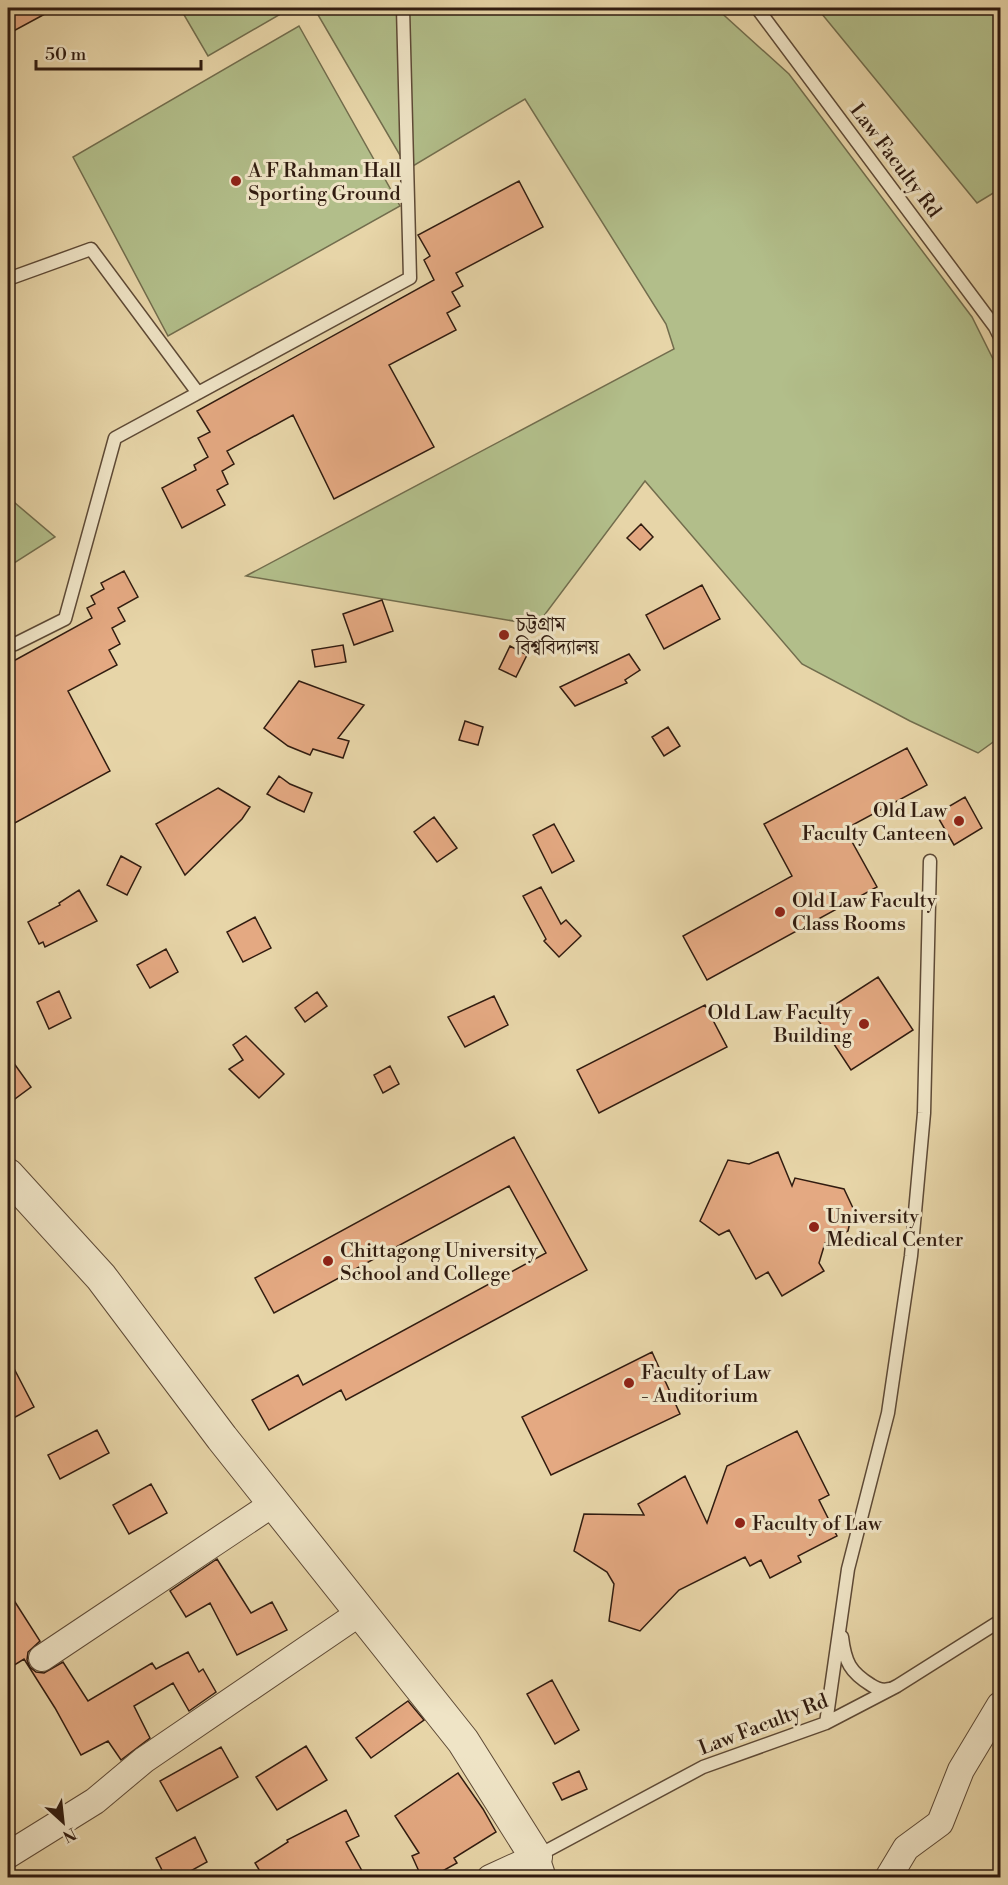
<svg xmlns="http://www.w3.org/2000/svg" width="1008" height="1885" viewBox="0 0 1008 1885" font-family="'Libre Bodoni','Noto Serif Bengali',serif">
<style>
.green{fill:#b2be8a;stroke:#726d4d;stroke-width:1.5}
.building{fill:#e4a982;stroke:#311c10;stroke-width:1.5}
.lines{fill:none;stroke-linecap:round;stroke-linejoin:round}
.service-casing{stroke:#5e4a36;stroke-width:15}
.minor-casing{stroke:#5e4a36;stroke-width:28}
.tertiary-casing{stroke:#5e4a36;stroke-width:34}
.service{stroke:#efe4c6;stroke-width:12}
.minor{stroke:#efe4c6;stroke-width:26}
.tertiary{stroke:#efe4c6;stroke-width:32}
.poi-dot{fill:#8f2418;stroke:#efe4c6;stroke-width:2}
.labels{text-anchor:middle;stroke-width:6;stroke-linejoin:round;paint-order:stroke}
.street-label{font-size:20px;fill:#311c10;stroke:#efe4c6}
.poi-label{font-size:20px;fill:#311c10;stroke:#efe4c6;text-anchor:start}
</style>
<rect width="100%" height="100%" fill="#e7d5a8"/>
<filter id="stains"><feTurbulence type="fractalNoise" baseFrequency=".00333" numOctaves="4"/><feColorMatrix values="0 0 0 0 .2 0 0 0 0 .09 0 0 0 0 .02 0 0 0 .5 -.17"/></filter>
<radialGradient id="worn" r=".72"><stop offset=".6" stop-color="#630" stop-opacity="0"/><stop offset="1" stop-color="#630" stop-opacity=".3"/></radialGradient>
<path class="green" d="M180 8H291L208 56Z
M314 8H716L789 74 972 317 1000 373V737L978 753 910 721 802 664 645 481 537 625 246 576 674 349 666 324 525 99 408 169Z
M817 8H1000V189L977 203Z
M299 26 400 206 168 336 73 157Z
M8 497 55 537 8 567Z"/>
<path class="building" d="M8 8H56L8 34Z
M519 181 543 227 456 273 463 286 452 292 460 306 447 313 456 330 389 365 434 447 334 499 293 415 227 451 234 464 222 471 228 484 217 490 225 505 182 528 162 488 196 470 194 465 208 457 198 438 210 432 197 411 434 280 424 260 430 256 418 235Z
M641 524 653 537 640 550 627 538Z
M124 571 138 597 118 608 125 621 112 628 120 644 109 650 117 665 68 691 110 771 13 824 8 814V664L92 618 87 608 95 604 91 596 104 589 101 583Z
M702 585 720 619 664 649 646 615Z
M382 600 393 631 354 645 343 614Z
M343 645 346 662 315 667 312 650Z
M510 646 527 655 516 677 499 669Z
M629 654 640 670 625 680 627 683 575 706 560 687Z
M299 681 364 705 338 738 349 741 343 758 313 749 310 755 288 746 264 728Z
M465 721 483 727 478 745 459 740Z
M668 727 680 746 664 756 652 737Z
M907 748 927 785 845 829 877 887 707 980 683 936 792 876 764 824Z
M279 776 290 784 312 793 304 812 278 800 267 794Z
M218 788 250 807 242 819 185 875 156 824Z
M965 797 982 828 954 845 936 814Z
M434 817 457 848 437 862 414 832Z
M554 824 574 861 552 873 533 835Z
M121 856 141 867 127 895 107 885Z
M541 887 561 924 566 920 581 936 559 957 544 941 546 939 523 896Z
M79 890 97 921 45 947 43 942 39 944 28 922 60 905 59 903Z
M255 917 271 948 243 962 227 932Z
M166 949 178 972 150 988 137 965Z
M878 977 913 1030 851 1070 816 1017Z
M59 991 71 1018 49 1029 37 1002Z
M317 992 327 1006 305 1022 295 1008Z
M494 996 508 1025 465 1047 448 1017Z
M705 1005 727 1047 599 1113 577 1070Z
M246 1036 284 1074 259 1098 229 1069 243 1060 233 1045Z
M8 1055 31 1087 8 1104Z
M390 1066 399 1084 383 1093 374 1075Z
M514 1137 587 1270 346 1400 341 1390 269 1430 252 1400 298 1375 303 1385 546 1253 509 1186 274 1313 255 1278Z
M778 1152 792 1186 795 1178 844 1189 853 1208 848 1231 825 1243 819 1263 824 1271 782 1296 768 1272 756 1279 729 1230 719 1235 700 1221 728 1160 749 1164Z
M652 1352 680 1414 551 1475 522 1417Z
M8 1357 34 1407 8 1421Z
M97 1430 109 1453 60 1479 48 1455Z
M797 1431 829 1495 819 1500 837 1536 798 1556 801 1562 770 1578 761 1560 750 1566 745 1557 679 1590 640 1631 609 1621 614 1584 607 1572 574 1551 584 1514 644 1515 638 1504 685 1476 707 1523 727 1466Z
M151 1484 167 1513 129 1534 113 1505Z
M217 1559 251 1613 272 1602 287 1630 237 1655 210 1603 186 1617 170 1591Z
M8 1591 40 1641 28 1652 27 1660 30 1667 36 1672 44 1673 63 1662 88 1701 152 1663 156 1669 188 1652 199 1672 203 1669 216 1692 189 1711 173 1683 134 1706 150 1738 121 1760 108 1741 81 1755 55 1708 24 1659 8 1669Z
M552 1680 579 1730 555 1744 527 1694Z
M408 1701 424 1720 371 1758 356 1738Z
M306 1746 327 1780 277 1810 256 1777Z
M221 1747 238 1777 177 1811 160 1781Z
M579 1771 587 1789 562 1800 553 1783Z
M458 1773 483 1809 496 1832 454 1858 457 1863 430 1878H422L412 1856 419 1853 395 1816Z
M346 1810 359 1836 346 1842 366 1878H264L255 1863 288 1842 287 1840Z
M195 1837 207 1862 178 1878H166L156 1858Z"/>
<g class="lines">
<g class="service-casing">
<path id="service" d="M757 8 995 327 1000 337
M8 279 91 249 198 393
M8 646 15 644 65 619 115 438 410 278 403 8
M842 1637C845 1662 850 1672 871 1685 877 1689 882 1691 889 1689
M826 1723 848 1569 888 1413 911 1256 924 1113 930 861
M537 1856 703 1767 826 1723 897 1686 1000 1621"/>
</g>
<g class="minor-casing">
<path id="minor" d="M42 1658 274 1503
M8 1855 95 1801 144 1760 361 1612
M490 1878 536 1857 543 1878
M888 1878 906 1848 940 1823 961 1770 1000 1705"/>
</g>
<g class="tertiary-casing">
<path id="tertiary" d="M8 1175 101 1277 222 1438 463 1741 536 1857"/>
</g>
<use href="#service" class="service"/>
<use href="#minor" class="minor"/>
<use href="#tertiary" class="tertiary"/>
</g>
<g class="poi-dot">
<circle cx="236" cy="181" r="6"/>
<circle cx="504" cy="635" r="6"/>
<circle cx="959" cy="821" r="6"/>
<circle cx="780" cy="912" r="6"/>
<circle cx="864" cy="1024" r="6"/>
<circle cx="814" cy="1227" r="6"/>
<circle cx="328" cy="1261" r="6"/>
<circle cx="629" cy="1383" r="6"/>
<circle cx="740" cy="1523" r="6"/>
</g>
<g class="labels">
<g class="street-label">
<text transform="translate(896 160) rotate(53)" y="7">Law Faculty Rd</text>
<text transform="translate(763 1724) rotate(-21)" y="7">Law Faculty Rd</text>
</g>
<g class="poi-label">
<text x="248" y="177">A F Rahman Hall<tspan x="248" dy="23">Sporting Ground</tspan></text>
<text x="516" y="631">চট্টগ্রাম<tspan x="516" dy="23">বিশ্ববিদ্যালয়</tspan></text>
<text x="947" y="817" text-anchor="end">Old Law<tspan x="947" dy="23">Faculty Canteen</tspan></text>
<text x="792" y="907">Old Law Faculty<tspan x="792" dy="23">Class Rooms</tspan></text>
<text x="852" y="1019" text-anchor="end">Old Law Faculty<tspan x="852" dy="23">Building</tspan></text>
<text x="826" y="1223">University<tspan x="826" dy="23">Medical Center</tspan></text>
<text x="340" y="1257">Chittagong University<tspan x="340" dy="23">School and College</tspan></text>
<text x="641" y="1379">Faculty of Law<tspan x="641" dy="23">- Auditorium</tspan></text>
<text x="752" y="1530">Faculty of Law</text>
</g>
</g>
<rect width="1008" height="1885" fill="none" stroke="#e7d5a8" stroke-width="30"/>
<rect x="9" y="9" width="990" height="1867" fill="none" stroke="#311c10" stroke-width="3"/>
<rect x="15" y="15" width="978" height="1855" fill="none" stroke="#311c10" stroke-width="1.5"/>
<g transform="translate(63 1822) rotate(153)" stroke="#efe4c6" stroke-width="4.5" paint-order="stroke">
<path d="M0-4.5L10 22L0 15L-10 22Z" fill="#311c10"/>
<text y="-9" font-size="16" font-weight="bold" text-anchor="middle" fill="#311c10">N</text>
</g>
<path d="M36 60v9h165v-9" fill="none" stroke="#311c10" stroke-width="3"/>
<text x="45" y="60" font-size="18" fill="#311c10" stroke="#efe4c6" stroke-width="4.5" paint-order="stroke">50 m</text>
<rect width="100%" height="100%" filter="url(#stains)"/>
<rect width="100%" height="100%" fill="url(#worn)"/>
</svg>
